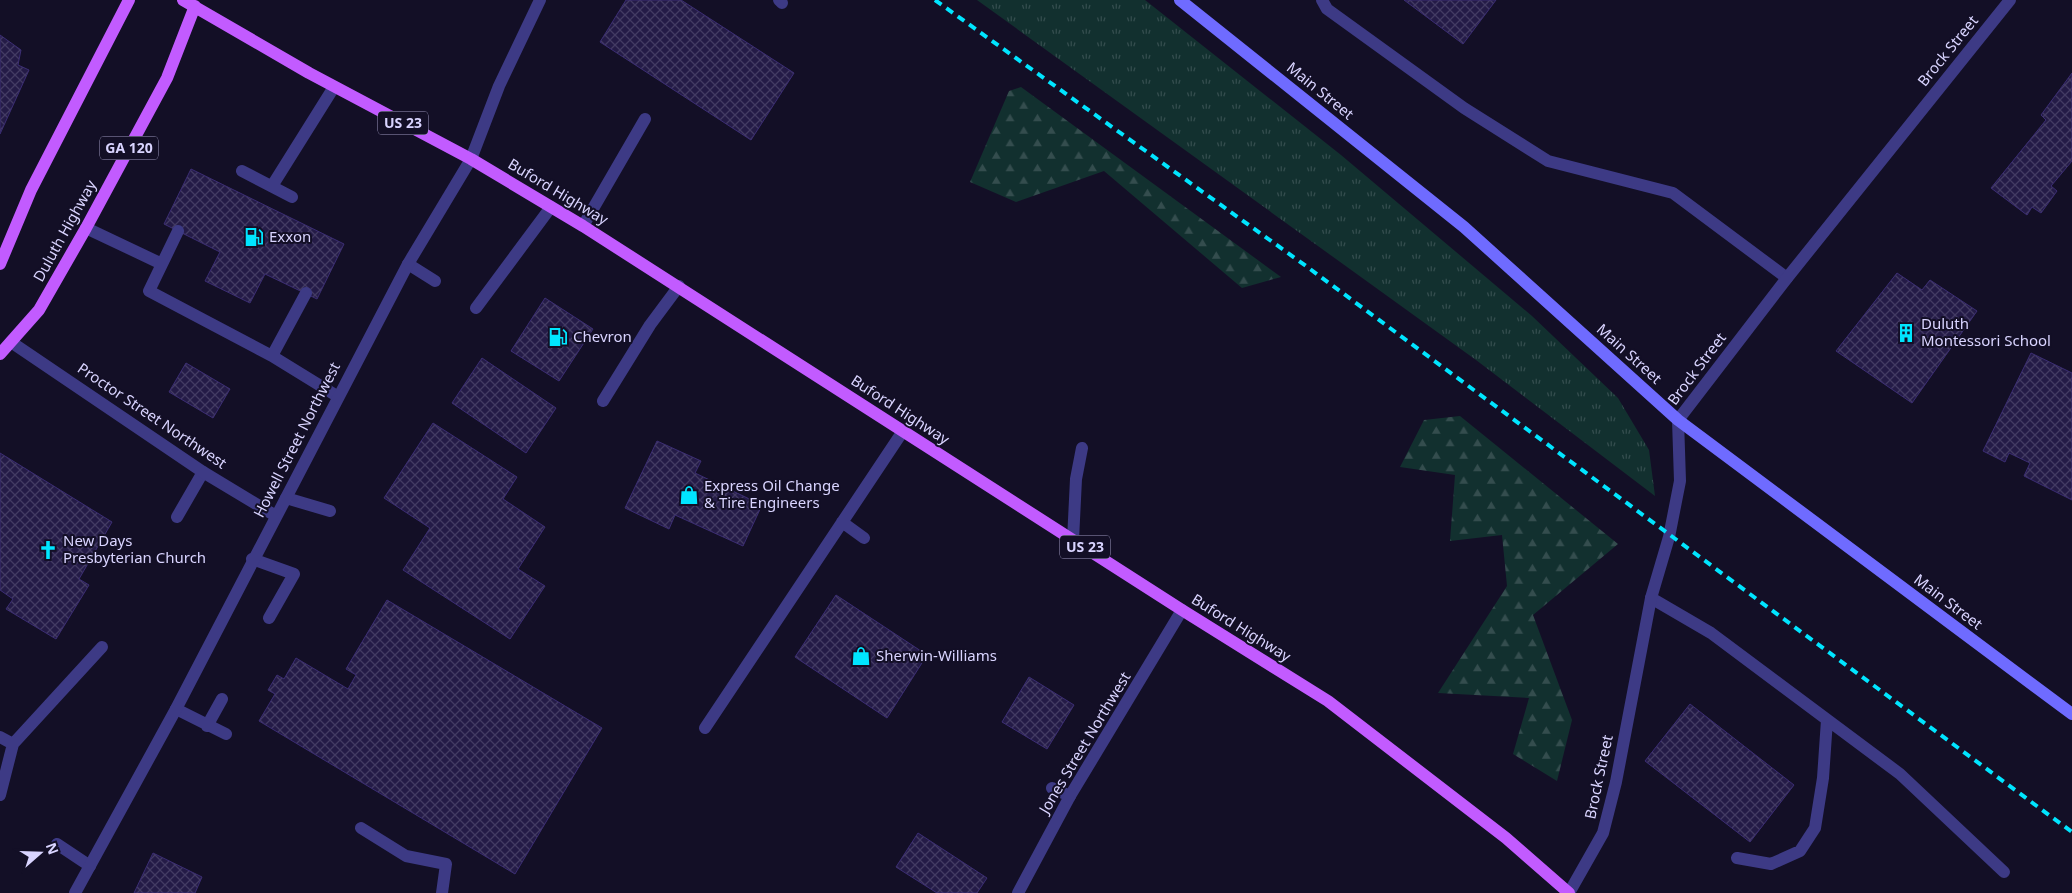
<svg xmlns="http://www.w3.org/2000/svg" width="2072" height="893" viewBox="0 0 2072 893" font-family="'Noto Sans',sans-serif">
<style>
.grass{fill:url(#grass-tufts)}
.forest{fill:url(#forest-firs)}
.building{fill:url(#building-cross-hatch);stroke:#3b2d73}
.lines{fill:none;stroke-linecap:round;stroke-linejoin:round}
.lane{stroke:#3d3a85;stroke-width:12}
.street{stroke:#3d3a85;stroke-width:12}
.secondary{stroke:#6f6bff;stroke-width:12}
.primary{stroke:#c25bff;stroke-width:12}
.rail{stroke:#00e5ff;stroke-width:4;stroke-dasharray:8 6;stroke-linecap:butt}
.labels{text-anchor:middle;stroke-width:4;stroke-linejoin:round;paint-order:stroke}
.shield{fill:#130f26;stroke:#9e99be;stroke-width:1}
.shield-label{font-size:14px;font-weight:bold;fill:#d9d4ff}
.street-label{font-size:15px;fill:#d9d4ff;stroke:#130f26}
.poi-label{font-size:15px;fill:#d9d4ff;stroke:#130f26;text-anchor:start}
</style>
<defs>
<pattern id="grass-tufts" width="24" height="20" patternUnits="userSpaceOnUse" patternTransform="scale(1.25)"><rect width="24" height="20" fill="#12302f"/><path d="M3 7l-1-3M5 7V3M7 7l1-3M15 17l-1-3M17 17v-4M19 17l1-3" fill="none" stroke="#344d4e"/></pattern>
<pattern id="forest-firs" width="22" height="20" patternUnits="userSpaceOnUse" patternTransform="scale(1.25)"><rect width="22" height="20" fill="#12302f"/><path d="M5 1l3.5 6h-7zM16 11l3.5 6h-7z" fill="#344d4e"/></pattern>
<pattern id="building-cross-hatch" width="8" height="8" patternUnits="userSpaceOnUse" patternTransform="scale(1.25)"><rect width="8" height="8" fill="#241b47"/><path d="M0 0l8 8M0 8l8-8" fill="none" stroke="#433b63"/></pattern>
</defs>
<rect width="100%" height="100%" fill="#130f26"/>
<path class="grass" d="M977 0H1145L1341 155 1532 316 1618 398 1649 450 1655 496 1476 360Z"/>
<path class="forest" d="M1021 87 1281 277 1242 288 1104 171 1016 202 970 182 1009 91Z
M1460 416 1618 544 1533 615 1572 720 1557 781 1513 754 1529 698 1438 693 1507 586 1502 535 1450 541 1455 475 1400 467 1424 420Z"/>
<path class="building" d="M626 0H681L794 73 751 140 600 42Z
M1404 0H1496L1463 44Z
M0 35 21 50 18 65 29 70 0 134Z
M2072 73V161L2051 186 2057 191 2041 213 2032 207 2027 215 1991 188 2046 120 2041 115Z
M191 169 344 244 317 299 265 274 250 303 205 281 220 252 164 224Z
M1897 273 1922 290 1930 280 1977 311 1912 403 1836 351Z
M545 298 593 329 559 381 511 351Z
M2031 353 2072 373V500L2024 476 2030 463 2009 453 2005 462 1983 451Z
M482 358 556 408 526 453 452 403Z
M186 363 230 389 213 418 169 392Z
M433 423 517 477 503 499 545 527 518 569 545 586 510 639 403 570 430 528 384 498Z
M657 441 701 461 695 473 762 505 743 546 675 515 669 529 625 508Z
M0 453 112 522 79 579 89 585 56 639 6 609 13 599 0 590Z
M836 595 927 655 887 718 795 657Z
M387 600 602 728 515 874 259 721 275 694 268 690 277 675 284 679 296 658 348 689 356 675 346 669Z
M1029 677 1074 705 1047 749 1002 722Z
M1690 704 1794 785 1750 842 1645 761Z
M918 833 987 878 977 893H937L896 867Z
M153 853 202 877 195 893H134Z"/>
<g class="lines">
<path class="lane" d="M1322 0 1327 9 1464 108 1548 161 1673 193 1787 278
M242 171 292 197
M272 186 334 87
M583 226 645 119
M86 228 162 264
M178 231 149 291 272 356
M408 264 435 281
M306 293 272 356 337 396
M476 308 551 207
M603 401 650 325 679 286
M286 498 330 511
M177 517 203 472
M842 522 864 538
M252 559 294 574 269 618
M1651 598 1711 633 1900 774 2004 872
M176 709 226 734
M207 726 222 699
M705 728 903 431
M0 737 13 744
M1052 788 1070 796
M0 795 13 744 102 647
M361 828 406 856 446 864 442 893
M57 844 90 866
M1737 858 1771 864 1800 851 1815 828 1823 778 1827 720"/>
<path class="street" d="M779 0 782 3
M11 342 203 472 276 516
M1073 540 1076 479 1082 448
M75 893 176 709 408 264 471 159 499 86 540 0
M1018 893 1070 796 1182 610
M1569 893 1603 833 1616 782 1651 598 1669 537 1680 481 1678 420 1787 278 2010 0"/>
<path class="secondary" d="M1180 0 1464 227 1678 420 2072 714"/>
<path class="primary" d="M183 0 309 73 471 159 583 226 1182 610 1328 701 1506 838 1569 893
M0 264 31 190 129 0
M0 354 39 310 86 228 167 78 195 6"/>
<path class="rail" d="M935 0 1306 266 2072 832"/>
</g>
<defs>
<g id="fuel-bare" transform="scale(1.5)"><path d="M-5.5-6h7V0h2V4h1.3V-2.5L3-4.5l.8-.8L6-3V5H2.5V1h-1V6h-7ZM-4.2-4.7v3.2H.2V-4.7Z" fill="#00e5ff" stroke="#130f26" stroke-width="2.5" paint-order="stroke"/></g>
<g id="building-bare" transform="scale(1.5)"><path d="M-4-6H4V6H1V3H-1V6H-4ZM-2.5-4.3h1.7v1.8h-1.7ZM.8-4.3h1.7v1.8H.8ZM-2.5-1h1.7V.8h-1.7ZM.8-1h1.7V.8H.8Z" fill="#00e5ff" stroke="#130f26" stroke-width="2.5" paint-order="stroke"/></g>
<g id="shop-bare" transform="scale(1.5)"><path d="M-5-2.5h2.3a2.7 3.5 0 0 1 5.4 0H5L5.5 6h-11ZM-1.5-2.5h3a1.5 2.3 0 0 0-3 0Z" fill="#00e5ff" stroke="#130f26" stroke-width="2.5" paint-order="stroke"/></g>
<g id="church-bare" transform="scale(1.5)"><path d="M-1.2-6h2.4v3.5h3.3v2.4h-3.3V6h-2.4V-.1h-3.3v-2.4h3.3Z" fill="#00e5ff" stroke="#130f26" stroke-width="2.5" paint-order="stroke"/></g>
</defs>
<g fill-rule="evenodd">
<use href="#fuel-bare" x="254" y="237"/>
<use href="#building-bare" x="1906" y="333"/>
<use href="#fuel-bare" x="558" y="337"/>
<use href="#shop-bare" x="689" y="495"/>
<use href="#church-bare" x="48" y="550"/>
<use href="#shop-bare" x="861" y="656"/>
</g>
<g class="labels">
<g class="shield">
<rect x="378" y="111.5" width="50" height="23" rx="4"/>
<rect x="100" y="136.5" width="58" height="23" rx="4"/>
<rect x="1060" y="535.5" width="50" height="23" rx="4"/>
</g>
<g class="shield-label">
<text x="403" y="128">US 23</text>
<text x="129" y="153">GA 120</text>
<text x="1085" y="552">US 23</text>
</g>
<g class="street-label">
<text transform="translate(1948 51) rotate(-51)" y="5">Brock Street</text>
<text transform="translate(1320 91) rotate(39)" y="5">Main Street</text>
<text transform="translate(558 192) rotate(31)" y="5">Buford Highway</text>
<text transform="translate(65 231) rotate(-61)" y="5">Duluth Highway</text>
<text transform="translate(1629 354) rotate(42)" y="5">Main Street</text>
<text transform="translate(1697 369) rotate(-53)" y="5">Brock Street</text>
<text transform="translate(900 410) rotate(33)" y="5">Buford Highway</text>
<text transform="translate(152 416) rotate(34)" y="5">Proctor Street Northwest</text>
<text transform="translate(297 440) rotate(-63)" y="5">Howell Street Northwest</text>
<text transform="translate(1948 602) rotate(37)" y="5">Main Street</text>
<text transform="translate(1241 628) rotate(32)" y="5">Buford Highway</text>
<text transform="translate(1085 743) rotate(-59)" y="5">Jones Street Northwest</text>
<text transform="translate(1599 777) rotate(-78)" y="5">Brock Street</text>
</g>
<g class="poi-label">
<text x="269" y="242">Exxon</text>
<text x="1921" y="329">Duluth<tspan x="1921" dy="17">Montessori School</tspan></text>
<text x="573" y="342">Chevron</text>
<text x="704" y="491">Express Oil Change<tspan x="704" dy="17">&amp; Tire Engineers</tspan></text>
<text x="63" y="546">New Days<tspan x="63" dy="17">Presbyterian Church</tspan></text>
<text x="876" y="661">Sherwin-Williams</text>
</g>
</g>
<g transform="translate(40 853) rotate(70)" stroke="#130f26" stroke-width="4" paint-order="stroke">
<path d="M0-4L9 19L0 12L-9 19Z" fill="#d9d4ff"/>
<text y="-8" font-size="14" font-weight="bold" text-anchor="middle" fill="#d9d4ff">N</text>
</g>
</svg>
